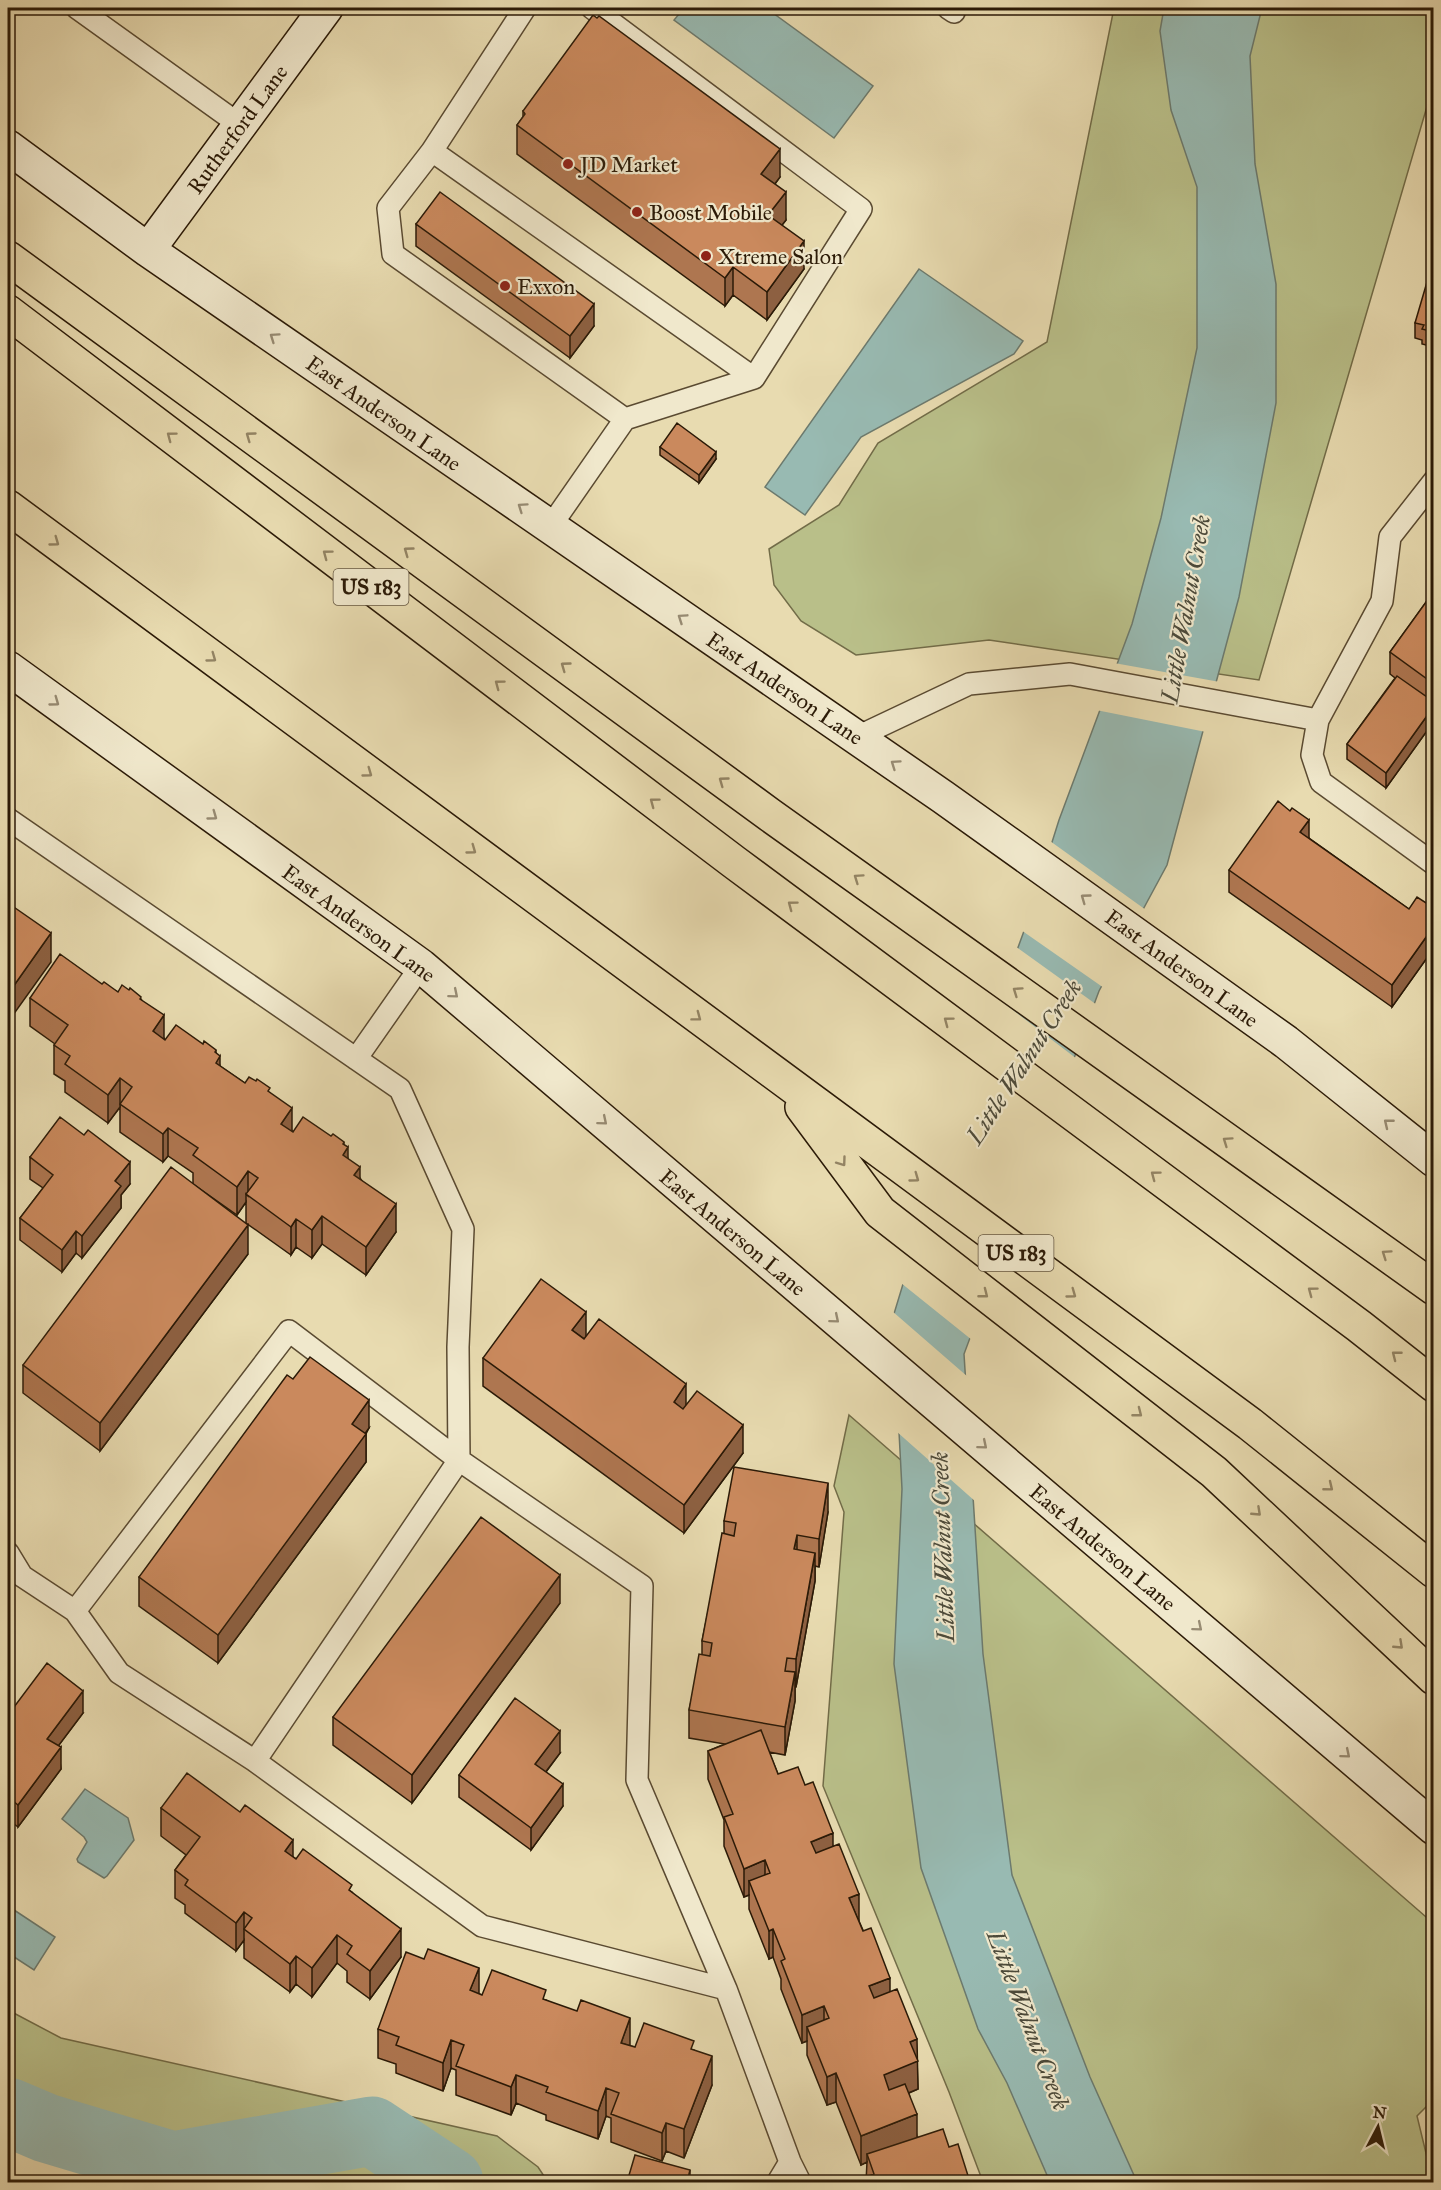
<svg xmlns="http://www.w3.org/2000/svg" width="1441" height="2190" viewBox="0 0 1441 2190" font-family="'IM FELL Great Primer',serif">
<style>
.green{fill:#b9bf89;stroke:#726c48;stroke-width:1.5}
.water{fill:#98bab2;stroke:#6c7a6e;stroke-width:1.5}
.pier{fill:#e8dbb0}
.lines{fill:none;stroke-linecap:round;stroke-linejoin:round}
.river{stroke:#98bab2;stroke-width:69}
.lane-casing{stroke:#5a4a31;stroke-width:24}
.secondary-casing{stroke:#2b1a07;stroke-width:36}
.highway-casing{stroke:#2b1a07;stroke-width:36}
.lane{stroke:#f0e8cc;stroke-width:21}
.secondary{stroke:#f0e8cc;stroke-width:33}
.highway{stroke:#e8dbb0;stroke-width:33}
.wall{fill:#ae7650;stroke:#2b1a07;stroke-width:1.5}
.shaded-wall{fill:#8d6041;stroke:#2b1a07;stroke-width:1.5}
.building{fill:#ca895d;stroke:#2b1a07;stroke-width:1.5}
.oneway{stroke:#978b73}
.oneway2{stroke:#938464}
.poi-dot{fill:#8f2418;stroke:#f0e8cc;stroke-width:2}
.labels{text-anchor:middle;stroke-width:4.5;stroke-linejoin:round;paint-order:stroke}
.shield{fill:#f0e8cc;stroke:#665842;stroke-width:1.5}
.shield-label{font-size:21px;font-weight:bold;fill:#2b1a07}
.street-label{font-size:22px;fill:#2b1a07;stroke:#f0e8cc}
.poi-label{font-size:22px;fill:#2b1a07;stroke:#f0e8cc;text-anchor:start}
.water-label{font-size:24px;font-style:italic;fill:#4c4a3a;stroke:#f0e8cc}
</style>
<rect width="100%" height="100%" fill="#e8dbb0"/>
<filter id="stains"><feTurbulence type="fractalNoise" baseFrequency=".00333" numOctaves="4"/><feColorMatrix values="0 0 0 0 .2 0 0 0 0 .09 0 0 0 0 .02 0 0 0 .5 -.17"/></filter>
<radialGradient id="worn" r=".72"><stop offset=".6" stop-color="#630" stop-opacity="0"/><stop offset="1" stop-color="#630" stop-opacity=".3"/></radialGradient>
<path class="green" d="M1114 8H1433V86L1259 680 989 640 856 655 801 621 774 585 769 549 839 505 878 443 1047 342Z
M849 1415 1433 1923V2100L1417 2116 1433 2182H983L949 2092 823 1786 844 1512 834 1486Z
M8 2010 61 2038 497 2136 538 2167 548 2182H142L8 2132Z"/>
<path class="water" d="M684 8H766L873 86 834 138 674 20Z
M1164 8H1262L1250 56 1255 164 1276 284V403L1239 597 1167 865 1099 991 964 1354 983 1654 1012 1875 1090 2077 1137 2182H1050L1007 2083 978 2029 921 1868 894 1664 902 1489 893 1317 941 1159 1024 931 1059 820 1132 624 1161 518 1197 348V187L1171 110 1160 31Z
M919 269 1023 341 1014 354 861 437 805 515 765 487Z
M85 1789 128 1818 134 1840 107 1876 104 1878 78 1862 77 1859 87 1842 84 1837 62 1819Z
M8 1906 55 1937 34 1970 8 1953Z"/>
<path class="pier" d="M1114 663 1220 682 1206 732 1096 710Z
M1050 841 1146 910 1104 988 1021 930Z
M1015 946 1097 1005 1080 1052 998 993Z
M997 998 1077 1059 972 1340 901 1283 939 1158Z
M892 1311 968 1377 976 1502 896 1431 890 1318Z"/>
<g class="lines">
<path class="river" d="M8 2112 46 2128 173 2166 372 2131 449 2182"/>
<g class="lane-casing">
<path id="lane" d="M77 8 240 125
M525 8 432 151 388 208 393 254 625 419 754 378 861 209 592 8
M948 8 954 12
M432 151 754 378
M1434 481 1390 537 1382 601 1318 720 1312 755 1321 782 1434 864
M550 527 625 419
M857 737 969 684 1070 674 1318 720
M8 819 400 1089 463 1229 458 1347 459 1460 255 1761
M356 1059 421 966
M8 1553 22 1576 75 1611 119 1673 255 1761 482 1926 726 1989
M75 1611 289 1331 459 1460 642 1586 637 1780 726 1989 790 2162 800 2182
M778 2182 790 2162"/>
</g>
<g class="secondary-casing">
<path id="secondary" d="M8 147 148 250 943 797 1286 1042 1434 1160
M148 250 326 8
M8 668 421 966 1434 1828"/>
</g>
<g class="highway-casing">
<path id="highway" d="M8 258 770 815 1434 1288
M8 312 734 862 1359 1326 1434 1385
M8 507 1250 1424 1434 1571
M802 1107 880 1212 1214 1472 1434 1678"/>
</g>
<use href="#lane" class="lane"/>
<use href="#secondary" class="secondary"/>
<use href="#highway" class="highway"/>
</g>
<path class="wall" d="M523 111 780 177 775 184 786 220 782 225 804 269 767 320 733 295 725 306 517 154V125L523 117Z
M416 224 594 326 570 358 416 246Z
M1434 284V347L1422 344V340L1415 338V323Z
M660 447 716 459 699 483 660 455Z
M1434 591V721L1386 788 1347 759V744L1395 678 1390 674V652Z
M1290 811 1309 838 1409 909 1434 908V956L1432 958 1429 955 1392 1007 1229 892V870Z
M102 984 118 992 141 999 165 1040 216 1053 220 1066 245 1083 270 1093 292 1131 344 1145 348 1159 360 1178 396 1232 366 1275 322 1244 312 1258 296 1247 291 1255 246 1223V1202L237 1215 193 1184V1173L168 1156 163 1162 120 1132V1107L108 1123 65 1092V1081L54 1074V1045L55 1044 30 1026V998Z
M30 1157 130 1184 121 1195V1208L82 1258 76 1253 62 1272 20 1240V1218L43 1188 30 1179Z
M248 1254 100 1451 23 1393V1365Z
M586 1336 686 1405 743 1453 684 1533 483 1386V1358Z
M369 1428 366 1434V1462L218 1663 139 1606V1577Z
M828 1512 819 1567 815 1566V1581L796 1687H795V1701L785 1755 769 1752 778 1774 805 1785 833 1846 859 1921 890 1992 917 2060 918 2089 909 2093 917 2137 949 2147 970 2182H866L867 2162 861 2165 836 2102 827 2105 807 2055V2041L802 2043 781 1989V1979L773 1957 769 1959 749 1909V1895L744 1897 724 1846V1820L708 1779V1751L725 1744 689 1738V1710L702 1655V1641L724 1534V1521Z
M560 1603 412 1803 333 1745V1717Z
M83 1713 58 1746 61 1769 18 1827 8 1819V1820V1715Z
M560 1753 546 1772 563 1806 531 1850 459 1797V1775Z
M161 1808 293 1857 352 1892 401 1957 370 1999 347 1982V1971L337 1963 312 1997 296 1984 290 1992 244 1958V1940L236 1951 185 1913V1905L175 1898V1870L186 1855 161 1836Z
M479 1994 482 1995 546 2000 630 2046 635 2047 694 2050 712 2085 684 2158 666 2151 662 2161 611 2142V2118L606 2116 598 2139 546 2120V2115L516 2103 511 2115 456 2095V2070L451 2068 443 2091 396 2073V2064L378 2058V2029Z"/>
<path class="shaded-wall" d="M780 149V177L761 202V174Z
M786 192V220L768 243V215Z
M804 241V269L767 320V292Z
M733 267V295L725 306V278Z
M594 304V326L570 358V336Z
M716 452V459L699 483V475Z
M1434 706V721L1386 788V773Z
M1309 820V842L1300 832Z
M51 933V962L8 1022V994Z
M1429 933V955L1392 1007V985Z
M1434 934V956L1432 958V936Z
M164 1015V1044L153 1031Z
M216 1050V1062L220 1056V1084L216 1091 215 1052Z
M120 1078V1107L108 1123V1095Z
M292 1108V1137L281 1124Z
M168 1128V1156L163 1162V1134Z
M344 1142V1153L348 1147V1175L343 1184V1144Z
M130 1162V1184L121 1195V1208L82 1258V1236L115 1181Z
M360 1167V1195L354 1175Z
M248 1171V1196L246 1194V1202L237 1215V1187Z
M396 1204V1232L366 1275V1247Z
M322 1216V1244L312 1258V1230Z
M296 1219V1247L291 1255V1227Z
M248 1225V1254L100 1451V1423Z
M76 1231V1253L62 1272V1250Z
M586 1312V1340L572 1330Z
M686 1384V1413L674 1402Z
M369 1400V1428L361 1439 366 1434V1462L218 1663V1635L352 1424Z
M743 1425V1453L684 1533V1505Z
M828 1483V1512L819 1567V1539Z
M797 1535V1563L794 1549Z
M815 1553V1581L796 1687V1659Z
M560 1575V1603L412 1803V1775Z
M795 1672V1701L785 1755V1727Z
M83 1691V1713L47 1761V1739Z
M560 1731V1753L535 1786V1764Z
M61 1747V1769L18 1827V1805Z
M563 1784V1806L531 1850V1828Z
M833 1833V1861L811 1870V1842Z
M293 1840V1869L285 1851Z
M765 1860V1888L749 1881V1895L744 1897V1869Z
M859 1894V1922L849 1898Z
M244 1912V1940L236 1951V1923Z
M401 1929V1957L370 1999V1971Z
M773 1929V1957L769 1959V1931Z
M337 1935V1963L312 1997V1968Z
M296 1956V1984L290 1992V1964Z
M479 1968V1996L470 1990Z
M890 1978V2006L869 2015V1986Z
M824 2006V2034L807 2027V2041L802 2043V2015Z
M630 2018V2046L621 2043Z
M917 2039 918 2089 884 2103V2075L910 2042Z
M451 2040V2068L443 2091V2063Z
M712 2056V2085L684 2158V2129Z
M836 2073V2102L827 2105V2077Z
M516 2075V2103L511 2115V2087Z
M606 2088V2116L598 2139V2111Z
M917 2114V2142L867 2154V2162L861 2165V2136Z
M666 2123V2151L662 2161V2133Z
M690 2170V2182H687Z"/>
<path class="building" d="M593 15 597 18 599 16 780 149 761 174 786 192 768 215 804 241 767 292 733 267 725 278 517 125 525 114 523 111Z
M440 192 594 304 570 336 416 224Z
M1427 282 1434 284V332L1422 329 1424 325 1415 323Z
M677 423 716 452 699 475 660 447Z
M1434 591V684L1390 652Z
M1397 676 1434 702V706L1386 773 1347 744Z
M1278 801 1290 811 1292 808 1309 820 1300 832 1409 909 1417 897 1434 908V934L1432 936 1429 933 1392 985 1229 870Z
M8 903 51 933 8 994Z
M60 954 102 984 104 982 118 992 122 985 129 990 130 988 141 997 140 999 164 1015 153 1031 165 1040 176 1025 203 1044 204 1041 216 1050 215 1052 220 1056 216 1063 245 1083 249 1077 256 1081 257 1079 270 1088 268 1091 292 1108 281 1124 293 1132 303 1117 331 1136 333 1134 344 1142 343 1144 348 1147 343 1155 360 1167 354 1175 396 1204 366 1247 322 1216 312 1230 296 1219 291 1227 246 1194 258 1178 248 1171 237 1187 193 1155 198 1148 168 1128 163 1134 120 1104 132 1087 120 1078 108 1095 65 1064 70 1056 54 1045 68 1025 30 998Z
M60 1117 84 1135 88 1130 130 1162 115 1181 121 1186 82 1236 76 1231 62 1250 20 1218 53 1175 30 1157Z
M171 1167 248 1225 100 1423 23 1365Z
M541 1279 586 1312 572 1330 584 1339 599 1319 686 1384 674 1402 683 1409 697 1391 743 1425 684 1505 483 1358Z
M310 1357 369 1400 352 1424 366 1434 218 1635 139 1577 287 1375 293 1379Z
M734 1467 828 1483 819 1539 797 1535 794 1549 815 1553 796 1659 787 1658 785 1671 795 1672 785 1727 689 1710 699 1654 710 1656 712 1643 702 1641 722 1533 734 1536 736 1523 724 1521Z
M481 1517 560 1575 412 1775 333 1717Z
M47 1663 83 1691 47 1739 61 1747 18 1805 8 1797V1798V1715Z
M515 1698 560 1731 535 1764 563 1784 531 1828 459 1775Z
M761 1730 778 1774 798 1767 805 1785 813 1782 833 1833 811 1842 816 1853 839 1844 859 1894 849 1898 863 1931 871 1928 890 1978 869 1986 874 1998 897 1989 917 2039 910 2042 918 2061 884 2075 889 2090 905 2084 917 2114 861 2136 836 2073 827 2077 807 2027 829 2018 824 2006 802 2015 781 1961 785 1959 773 1929 769 1931 749 1881 770 1873 765 1860 744 1869 724 1817 733 1814 708 1751Z
M187 1773 240 1812 245 1805 293 1840 285 1851 296 1859 303 1849 352 1885 349 1890 401 1929 370 1971 347 1954 352 1946 337 1935 312 1968 296 1956 290 1964 244 1929 252 1918 244 1912 236 1923 185 1885 188 1880 175 1870 200 1837 161 1808Z
M428 1949 479 1968 470 1990 482 1995 492 1970 546 1990 543 1999 577 2011 581 2000 630 2018 621 2043 635 2047 644 2023 694 2041 691 2049 712 2056 684 2129 666 2123 662 2133 611 2114 619 2093 606 2088 598 2111 546 2092 548 2087 516 2075 511 2087 456 2066 464 2045 451 2040 443 2063 396 2045 399 2037 378 2029 406 1952 424 1959Z
M943 2129 949 2147 958 2144 970 2182H868L866 2177 874 2174 867 2154Z
M635 2155 690 2170 687 2182H627Z"/>
<defs><path id="oneway-chevron" d="M-2-3.5L2.5 0L-2 3.5" fill="none" stroke-width="1.6" stroke-linecap="round" stroke-linejoin="round" transform="scale(1.5)"/></defs>
<g class="oneway">
<use href="#oneway-chevron" transform="translate(274 337) rotate(-145)"/>
<use href="#oneway-chevron" transform="translate(522 507) rotate(-145)"/>
<use href="#oneway-chevron" transform="translate(682 618) rotate(-146)"/>
<use href="#oneway-chevron" transform="translate(55 702) rotate(36)"/>
<use href="#oneway-chevron" transform="translate(895 764) rotate(-145)"/>
<use href="#oneway-chevron" transform="translate(213 816) rotate(36)"/>
<use href="#oneway-chevron" transform="translate(1085 898) rotate(-144)"/>
<use href="#oneway-chevron" transform="translate(454 994) rotate(40)"/>
<use href="#oneway-chevron" transform="translate(603 1121) rotate(40)"/>
<use href="#oneway-chevron" transform="translate(1388 1123) rotate(-141)"/>
<use href="#oneway-chevron" transform="translate(835 1319) rotate(40)"/>
<use href="#oneway-chevron" transform="translate(983 1445) rotate(40)"/>
<use href="#oneway-chevron" transform="translate(1198 1627) rotate(40)"/>
<use href="#oneway-chevron" transform="translate(1346 1754) rotate(40)"/>
</g>
<g class="oneway2">
<use href="#oneway-chevron" transform="translate(171 436) rotate(-143)"/>
<use href="#oneway-chevron" transform="translate(250 436) rotate(-144)"/>
<use href="#oneway-chevron" transform="translate(55 542) rotate(36)"/>
<use href="#oneway-chevron" transform="translate(408 551) rotate(-144)"/>
<use href="#oneway-chevron" transform="translate(327 554) rotate(-143)"/>
<use href="#oneway-chevron" transform="translate(212 658) rotate(36)"/>
<use href="#oneway-chevron" transform="translate(565 666) rotate(-144)"/>
<use href="#oneway-chevron" transform="translate(499 684) rotate(-143)"/>
<use href="#oneway-chevron" transform="translate(368 773) rotate(36)"/>
<use href="#oneway-chevron" transform="translate(723 781) rotate(-144)"/>
<use href="#oneway-chevron" transform="translate(654 802) rotate(-143)"/>
<use href="#oneway-chevron" transform="translate(472 850) rotate(36)"/>
<use href="#oneway-chevron" transform="translate(858 878) rotate(-145)"/>
<use href="#oneway-chevron" transform="translate(792 905) rotate(-143)"/>
<use href="#oneway-chevron" transform="translate(1017 991) rotate(-145)"/>
<use href="#oneway-chevron" transform="translate(697 1017) rotate(37)"/>
<use href="#oneway-chevron" transform="translate(948 1021) rotate(-143)"/>
<use href="#oneway-chevron" transform="translate(1227 1141) rotate(-145)"/>
<use href="#oneway-chevron" transform="translate(842 1162) rotate(54)"/>
<use href="#oneway-chevron" transform="translate(1155 1175) rotate(-143)"/>
<use href="#oneway-chevron" transform="translate(915 1178) rotate(36)"/>
<use href="#oneway-chevron" transform="translate(1386 1254) rotate(-145)"/>
<use href="#oneway-chevron" transform="translate(1312 1291) rotate(-143)"/>
<use href="#oneway-chevron" transform="translate(984 1294) rotate(38)"/>
<use href="#oneway-chevron" transform="translate(1072 1294) rotate(36)"/>
<use href="#oneway-chevron" transform="translate(1396 1355) rotate(-142)"/>
<use href="#oneway-chevron" transform="translate(1138 1413) rotate(38)"/>
<use href="#oneway-chevron" transform="translate(1329 1487) rotate(39)"/>
<use href="#oneway-chevron" transform="translate(1257 1512) rotate(43)"/>
<use href="#oneway-chevron" transform="translate(1399 1645) rotate(43)"/>
</g>
<g class="poi-dot">
<circle cx="568" cy="164" r="6"/>
<circle cx="637" cy="212" r="6"/>
<circle cx="706" cy="256" r="6"/>
<circle cx="505" cy="286" r="6"/>
</g>
<g class="labels">
<g class="shield">
<rect x="333.5" y="569" width="75" height="36" rx="4.5"/>
<rect x="978.5" y="1235" width="75" height="36" rx="4.5"/>
</g>
<g class="shield-label">
<text x="371" y="594">US 183</text>
<text x="1016" y="1260">US 183</text>
</g>
<g class="street-label">
<text transform="translate(237 129) rotate(-54)" y="8">Rutherford Lane</text>
<text transform="translate(384 413) rotate(35)" y="8">East Anderson Lane</text>
<text transform="translate(785 688) rotate(34)" y="8">East Anderson Lane</text>
<text transform="translate(359 923) rotate(36)" y="8">East Anderson Lane</text>
<text transform="translate(1182 968) rotate(36)" y="8">East Anderson Lane</text>
<text transform="translate(733 1232) rotate(40)" y="8">East Anderson Lane</text>
<text transform="translate(1103 1547) rotate(40)" y="8">East Anderson Lane</text>
</g>
<g class="poi-label">
<text x="580" y="172">JD Market</text>
<text x="649" y="220">Boost Mobile</text>
<text x="718" y="264">Xtreme Salon</text>
<text x="517" y="294">Exxon</text>
</g>
<g class="water-label">
<text transform="translate(1186 609) rotate(-80)" y="8">Little Walnut Creek</text>
<text transform="translate(1024 1062) rotate(-57)" y="8">Little Walnut Creek</text>
<text transform="translate(943 1547) rotate(-92)" y="8">Little Walnut Creek</text>
<text transform="translate(1028 2020) rotate(69)" y="8">Little Walnut Creek</text>
</g>
</g>
<rect width="1441" height="2190" fill="none" stroke="#e8dbb0" stroke-width="30"/>
<rect x="9" y="9" width="1423" height="2172" fill="none" stroke="#2b1a07" stroke-width="3"/>
<rect x="15" y="15" width="1411" height="2160" fill="none" stroke="#2b1a07" stroke-width="1.5"/>
<g transform="translate(1378 2127) rotate(7)" stroke="#f0e8cc" stroke-width="4.5" paint-order="stroke">
<path d="M0-4.5L10 22L0 15L-10 22Z" fill="#2b1a07"/>
<text y="-9" font-size="16" font-weight="bold" text-anchor="middle" fill="#2b1a07">N</text>
</g>
<rect width="100%" height="100%" filter="url(#stains)"/>
<rect width="100%" height="100%" fill="url(#worn)"/>
</svg>
